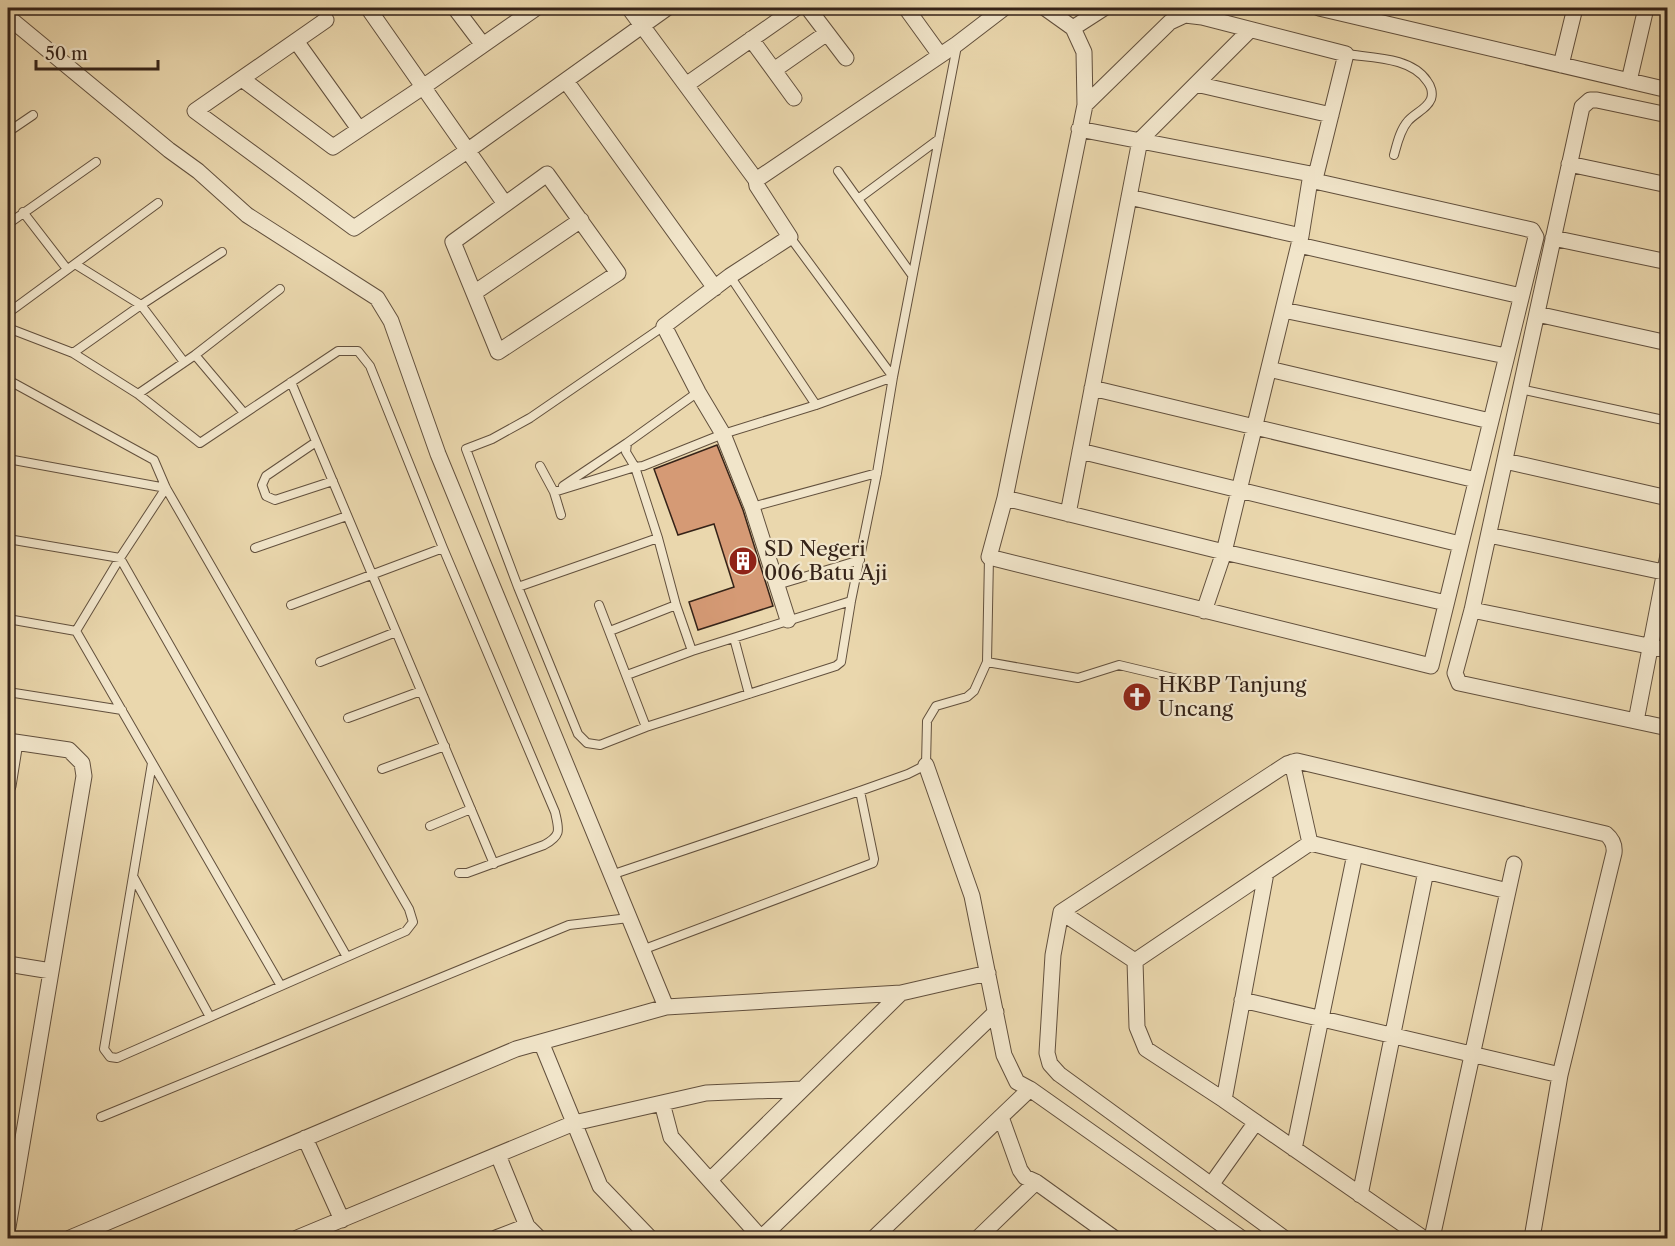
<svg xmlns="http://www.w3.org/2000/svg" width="1675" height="1246" viewBox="0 0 1675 1246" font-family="'Libre Caslon Text',serif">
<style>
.building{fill:#d59a75;stroke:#352318;stroke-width:1.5}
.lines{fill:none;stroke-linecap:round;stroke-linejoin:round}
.service-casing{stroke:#62503d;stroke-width:10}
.minor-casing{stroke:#62503d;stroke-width:17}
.service{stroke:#f1e5ca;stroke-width:8}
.minor{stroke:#f1e5ca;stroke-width:15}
.labels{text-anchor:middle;stroke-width:4.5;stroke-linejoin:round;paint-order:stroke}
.poi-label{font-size:21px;fill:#352318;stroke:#f1e5ca;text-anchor:start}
</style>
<rect width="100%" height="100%" fill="#ead7ad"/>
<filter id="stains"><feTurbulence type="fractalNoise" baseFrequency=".00333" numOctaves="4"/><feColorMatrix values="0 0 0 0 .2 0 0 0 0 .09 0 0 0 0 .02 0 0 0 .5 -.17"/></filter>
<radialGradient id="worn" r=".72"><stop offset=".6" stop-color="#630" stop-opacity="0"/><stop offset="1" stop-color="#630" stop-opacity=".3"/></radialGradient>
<path class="building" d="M717 445 743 510 773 606 698 630 689 602 734 587 714 524 678 535 654 469Z"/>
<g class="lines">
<g class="service-casing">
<path id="service" d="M1346 54C1372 58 1411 57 1427 81 1431 86 1433 93 1431 99 1427 109 1415 113 1408 121 1400 130 1397 144 1394 155
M8 132 33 115
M838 171 912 275
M858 199 939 139
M23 212 67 269
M8 224 96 162
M75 264 141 305 184 362
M730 276 816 405
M8 313 158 203
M664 326 530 418 492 439 466 449 518 587 578 734 587 743 600 745 646 727 836 666 841 662 851 601 877 473 893 377 957 46
M8 328 73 353 138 394 200 443 338 351H358L370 366 443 548 555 812C559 830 562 835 544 845L467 873H459
M73 353 141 305 222 252
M195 355 244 413
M8 380 154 460 166 488 409 909 413 922 406 931 117 1058 110 1057 104 1049 152 763
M291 382 494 864
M1520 389 1668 421
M698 392 627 443 626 452 635 467 643 466 723 434 816 405 893 377 790 237
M138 394 195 355 280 289
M316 442 266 476 262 485 266 496 275 500 333 481
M8 459 166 488 120 558 76 631
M540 466 554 492 561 515
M563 486 627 443
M554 492 635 467 658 538
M752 507 877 473
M8 539 120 558 347 957
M255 548 347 516
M777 585 860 560
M518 587 658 538 676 605 692 651
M291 605 443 548
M599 605 646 727
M8 619 76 631 281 986
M610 631 676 605
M734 638 749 694
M320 662 396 632
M987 662 1078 678 1119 665 1186 681
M627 675 692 651 851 601
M8 692 122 710
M348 718 421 691
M382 769 445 746
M430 826 471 809
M611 875 860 791 908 774 926 765 927 721 936 706 967 697 974 691 987 662 989 557
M134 878 210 1017
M642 950 873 863 874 859 860 791
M101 1117 569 925 629 918"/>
</g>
<g class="minor-casing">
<path id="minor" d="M368 8 505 204
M455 8 483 45
M629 8 756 180
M808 8 846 58
M906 8 940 55
M1045 8 1073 28 1084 52 1085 105 1005 498 989 557 1431 666 1536 237 1532 230 1310 180
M1319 8 1668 90
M8 17 169 150 198 171 247 215 377 298 391 321 438 454 666 1007
M326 20 195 111 354 228 467 151 667 8
M1073 28 1104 8
M751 39 794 98
M296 41 359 129
M1561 65 1575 8
M774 70 827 33
M242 79 333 147 423 87 536 8
M566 81 715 288
M1629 81 1646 8
M1196 84 1331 115
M686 85 796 8
M1085 105 1170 22 1185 15 1202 17 1346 54 1316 175 1310 180 1301 236 1283 310 1224 552 1204 611
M1668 115 1597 100H1590L1582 107 1472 610 1455 673 1459 683 1668 728
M1079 129 1316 175
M1569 164 1668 185
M547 174 618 273 498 352 453 242Z
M1129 197 1301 236
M1553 238 1668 262
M1299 245 1521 296
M474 293 581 220
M1283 310 1506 356
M1537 314 1668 343
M1269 369 1490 421
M1092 388 1476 480
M1080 451 1460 544
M1505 461 1668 498
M1005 498 1224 552 1446 603
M1068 514 1140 140 1249 31
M1489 535 1668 573
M1472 610 1668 650
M788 620 752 507 723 434 698 392 664 326 730 276 790 237 757 186 756 180 957 44 1004 8
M1636 721 1668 555
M8 741 69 750 82 763 84 776 8 1227
M1292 762 1310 843
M926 765 972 896 1004 1055 1017 1082 1030 1089 1241 1238
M8 786 15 742
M1061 912 1135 961
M8 964 51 971
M1242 1000 1560 1075
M541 1042 600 1186 650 1238
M1224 1100 1266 873
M662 1103 671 1137 761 1238
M1001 1117 1020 1170 1025 1177 1036 1182 1114 1238
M305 1138 342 1220
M1294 1149 1355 854
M498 1155 527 1226 539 1238
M710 1180 901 993
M1211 1185 1256 1122
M1360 1195 1426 871
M70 1238 516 1049 666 1007 901 993 988 973
M297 1238 574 1123 706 1093 803 1089
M496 1238 527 1226
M761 1238 996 1012
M874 1238 1030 1089
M978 1238 1036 1182
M1284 1238 1059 1074 1050 1064 1047 1053 1053 955 1061 912 1287 764 1297 761 1606 834C1612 839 1615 845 1614 853L1560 1075 1532 1238
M1423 1238 1224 1100 1146 1049 1137 1027 1135 961 1310 843 1508 891
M1432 1238 1514 864"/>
</g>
<use href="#service" class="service"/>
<use href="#minor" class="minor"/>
</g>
<defs>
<g id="building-disc" transform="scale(1.5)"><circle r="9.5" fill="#8f2418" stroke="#f1e5ca"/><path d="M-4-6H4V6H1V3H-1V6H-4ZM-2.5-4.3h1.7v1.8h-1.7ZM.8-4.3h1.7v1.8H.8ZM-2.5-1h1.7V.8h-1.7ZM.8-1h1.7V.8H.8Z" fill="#fff"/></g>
<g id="church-disc" transform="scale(1.5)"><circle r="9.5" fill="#8f2418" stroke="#f1e5ca"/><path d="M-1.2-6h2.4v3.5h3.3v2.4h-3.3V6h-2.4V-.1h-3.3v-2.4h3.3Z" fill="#fff"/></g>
</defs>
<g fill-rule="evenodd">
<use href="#building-disc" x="743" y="561"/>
<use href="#church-disc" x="1137" y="697"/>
</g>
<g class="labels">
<g class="poi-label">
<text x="764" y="556">SD Negeri<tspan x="764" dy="24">006 Batu Aji</tspan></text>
<text x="1158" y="692">HKBP Tanjung<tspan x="1158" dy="24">Uncang</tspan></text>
</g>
</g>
<rect width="1675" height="1246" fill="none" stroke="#ead7ad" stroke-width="30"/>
<rect x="9" y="9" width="1657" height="1228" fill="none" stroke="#352318" stroke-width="3"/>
<rect x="15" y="15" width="1645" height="1216" fill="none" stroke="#352318" stroke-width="1.5"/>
<path d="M36 60v9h122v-9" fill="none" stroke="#352318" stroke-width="3"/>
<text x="45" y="60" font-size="18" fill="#352318" stroke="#f1e5ca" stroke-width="4.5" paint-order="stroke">50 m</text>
<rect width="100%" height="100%" filter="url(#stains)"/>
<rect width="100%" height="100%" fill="url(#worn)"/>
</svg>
